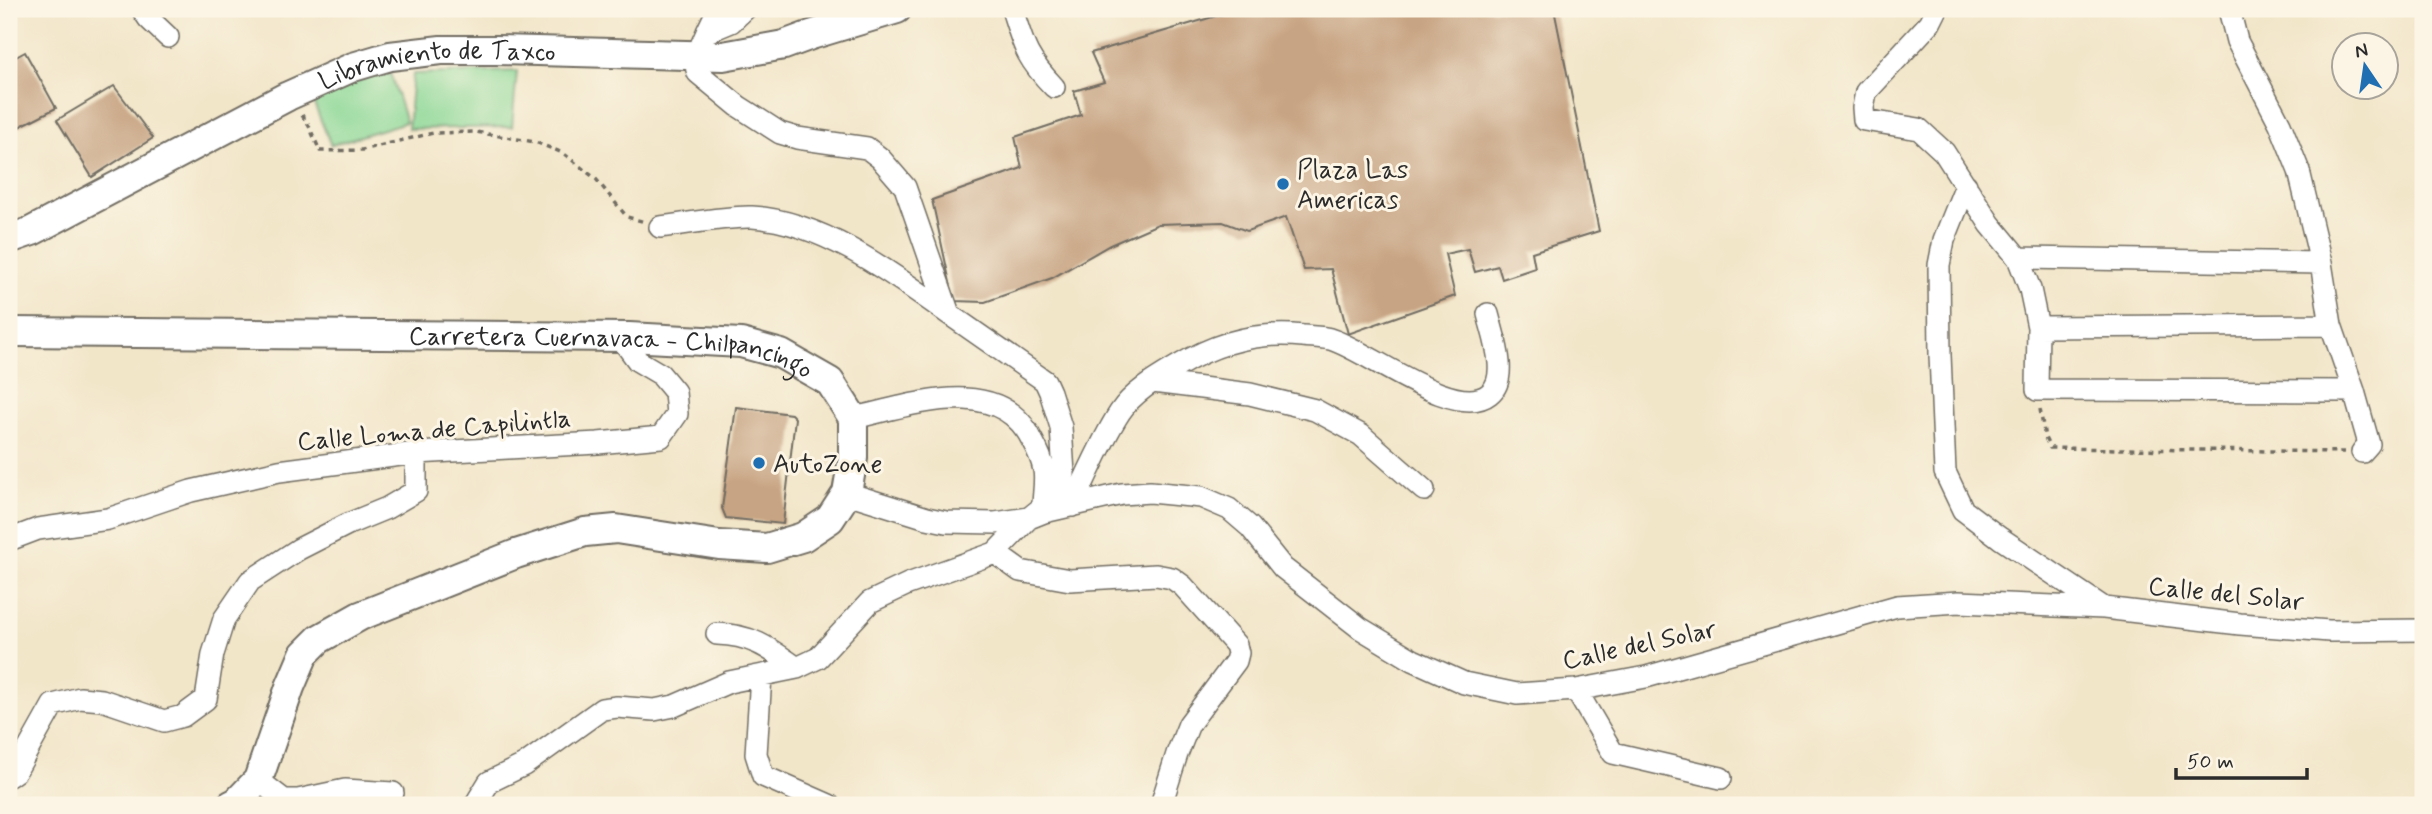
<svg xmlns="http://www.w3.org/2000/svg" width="2432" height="814" viewBox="0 0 2432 814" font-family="Mynerve,sans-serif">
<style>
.green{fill:#8ad795;stroke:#5a8160;stroke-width:2}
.building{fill:#c7a483}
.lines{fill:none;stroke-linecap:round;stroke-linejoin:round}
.minor-casing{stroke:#716c62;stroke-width:24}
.major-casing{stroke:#716c62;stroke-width:32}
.path{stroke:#716c62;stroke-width:3.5;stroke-dasharray:5 5;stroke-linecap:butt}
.minor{stroke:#fff;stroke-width:21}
.major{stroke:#fff;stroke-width:28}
.poi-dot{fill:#1f6fb2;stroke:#fcf5e5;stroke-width:2.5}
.labels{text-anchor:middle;stroke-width:6;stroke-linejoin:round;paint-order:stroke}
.street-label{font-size:26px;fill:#2b2b2b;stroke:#fcf5e5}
.poi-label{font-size:26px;fill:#2b2b2b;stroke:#fcf5e5;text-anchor:start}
</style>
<rect width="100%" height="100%" fill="#fcf5e5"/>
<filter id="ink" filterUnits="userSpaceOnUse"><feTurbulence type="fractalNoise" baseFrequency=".0143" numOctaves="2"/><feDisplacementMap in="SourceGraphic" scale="14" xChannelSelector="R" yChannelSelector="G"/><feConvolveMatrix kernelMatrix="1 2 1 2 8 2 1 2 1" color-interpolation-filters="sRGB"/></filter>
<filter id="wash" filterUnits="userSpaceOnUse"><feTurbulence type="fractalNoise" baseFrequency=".00686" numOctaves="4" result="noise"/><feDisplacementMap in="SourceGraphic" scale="28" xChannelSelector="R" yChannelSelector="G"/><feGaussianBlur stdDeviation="1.57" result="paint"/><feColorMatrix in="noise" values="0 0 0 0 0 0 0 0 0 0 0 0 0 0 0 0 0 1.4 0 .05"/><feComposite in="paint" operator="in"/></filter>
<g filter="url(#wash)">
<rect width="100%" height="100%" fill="#f2e6c9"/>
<path class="green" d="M389 69 406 122 331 145 312 99Z
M517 71 512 127 408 129 413 74Z"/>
<g id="blocks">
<path class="building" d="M1240 9H1554L1599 231 1532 252 1535 268 1502 279 1498 266 1475 272 1468 249 1445 254 1455 296 1348 334 1331 269 1304 270 1286 217 1247 231 1223 222 1158 224 1110 245 1052 278 985 302 954 301 932 200 1022 168 1015 137 1081 115 1074 91 1104 82 1091 53Z
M25 52 56 108 9 132V61Z
M114 86 153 138 92 177 57 120Z
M736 407 791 414 795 418 783 524 726 518 722 508Z"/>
</g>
</g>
<g filter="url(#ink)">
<use href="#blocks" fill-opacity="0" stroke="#716c62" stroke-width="2"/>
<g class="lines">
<g class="minor-casing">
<path id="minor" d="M142 9 149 19 168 37
M1012 9C1024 47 1026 58 1054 87
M1937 9 1930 23 1866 92 1863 108 1864 120 1919 129 1944 152 1990 224 2018 258 2030 289 2038 327 2037 390 2354 391
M2229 9 2237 41 2280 124 2299 171 2321 263 2331 325 2354 391 2369 444 2362 452
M707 32 718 9
M1966 185 1944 240 1939 265 1940 355 1945 472 1963 510 2000 538 2104 608
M660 227C686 224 726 216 752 217 822 221 893 274 949 314
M2018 258 2321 263
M2038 327 2331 325
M1153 382 1250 394 1315 410 1361 435 1424 490
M853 418C910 406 999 372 1032 440 1037 449 1042 459 1044 470 1046 481 1043 495 1043 507
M847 493 927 518 946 522 995 523 1029 518 1044 512 1122 494 1150 492 1201 497 1229 509 1250 527 1283 568 1360 628 1413 660 1464 683 1517 694 1576 690 1646 677 1897 606 1959 602 2104 608 2240 624 2329 631 2423 630
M1072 506C1087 476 1101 441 1120 412 1133 392 1158 378 1178 366 1217 342 1257 331 1303 336 1312 337 1322 337 1330 339 1366 349 1455 421 1489 394 1510 378 1493 335 1488 314
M9 540 38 529 108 519 191 491 279 471 416 453 598 443 661 437 677 414 675 392 660 374 638 361 621 338
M995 553 1020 571 1070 580 1156 575 1172 578 1183 586 1236 645 1238 653 1236 661 1189 724 1177 754 1161 805
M717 634C752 635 769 648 797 668
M761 676 756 754 763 776 829 805
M1576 690 1613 753 1721 778
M9 776 16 771 53 705 80 698 102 700 164 721 183 716 206 699 213 654 224 619 250 581 299 549 348 524 387 508 416 491V453
M258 780 284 800H298L345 790 393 793
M475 805 489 782 524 765 602 709 617 707 654 710 674 706 729 682 797 668 818 658 870 602 908 584 995 553 1029 518 1055 497 1064 474 1061 427 1050 392 1045 381 949 314 905 187 880 158 867 148 797 138 780 133 738 106 698 73C692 59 702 45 707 32L731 22 745 9"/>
</g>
<g class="major-casing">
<g id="major">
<path id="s1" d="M9 239 32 231 288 96 353 67 390 56 441 50H496L723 56 784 45 811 35 897 9"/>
<path id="s2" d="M9 332 629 337 741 343 781 354 830 382 853 418V458L847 493 830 519 803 537 767 548 719 545 616 529 585 532 516 554 360 616 319 639 304 654 290 687 258 780 237 802 231 805"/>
</g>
</g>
<path class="path" d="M302 115 309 126 320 151 362 150 433 133 476 132 535 142 563 153 596 179 627 217 645 222
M2040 409 2045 438 2050 448 2344 452"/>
<use href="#minor" class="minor"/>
<use href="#major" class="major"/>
</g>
</g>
<g class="poi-dot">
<circle cx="1283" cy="184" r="7"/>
<circle cx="759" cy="463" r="7"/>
</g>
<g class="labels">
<g class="street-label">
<text dy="9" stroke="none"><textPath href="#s1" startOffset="469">Libramiento de Taxco</textPath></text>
<text dy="9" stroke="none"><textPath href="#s2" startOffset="604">Carretera Cuernavaca - Chilpancingo</textPath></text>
<text transform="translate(434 429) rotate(-5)" y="9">Calle Loma de Capilintla</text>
<text transform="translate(2226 593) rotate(6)" y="9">Calle del Solar</text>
<text transform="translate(1639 644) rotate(-12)" y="9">Calle del Solar</text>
</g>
<g class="poi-label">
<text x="1297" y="178">Plaza Las<tspan x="1297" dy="30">Americas</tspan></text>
<text x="773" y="472">AutoZone</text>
</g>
</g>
<rect width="2432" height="814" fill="none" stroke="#fcf5e5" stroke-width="35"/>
<g transform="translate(2365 66) rotate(347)"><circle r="33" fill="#fcf5e5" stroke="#a8a49b" stroke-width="2"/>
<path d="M0-5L12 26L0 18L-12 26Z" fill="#1f6fb2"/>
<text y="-10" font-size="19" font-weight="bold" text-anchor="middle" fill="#2b2b2b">N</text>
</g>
<path d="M2176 768v10h131v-10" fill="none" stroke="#2b2b2b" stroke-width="3.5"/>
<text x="2187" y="768" font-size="21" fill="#2b2b2b" stroke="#fcf5e5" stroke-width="5" paint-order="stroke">50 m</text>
</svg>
